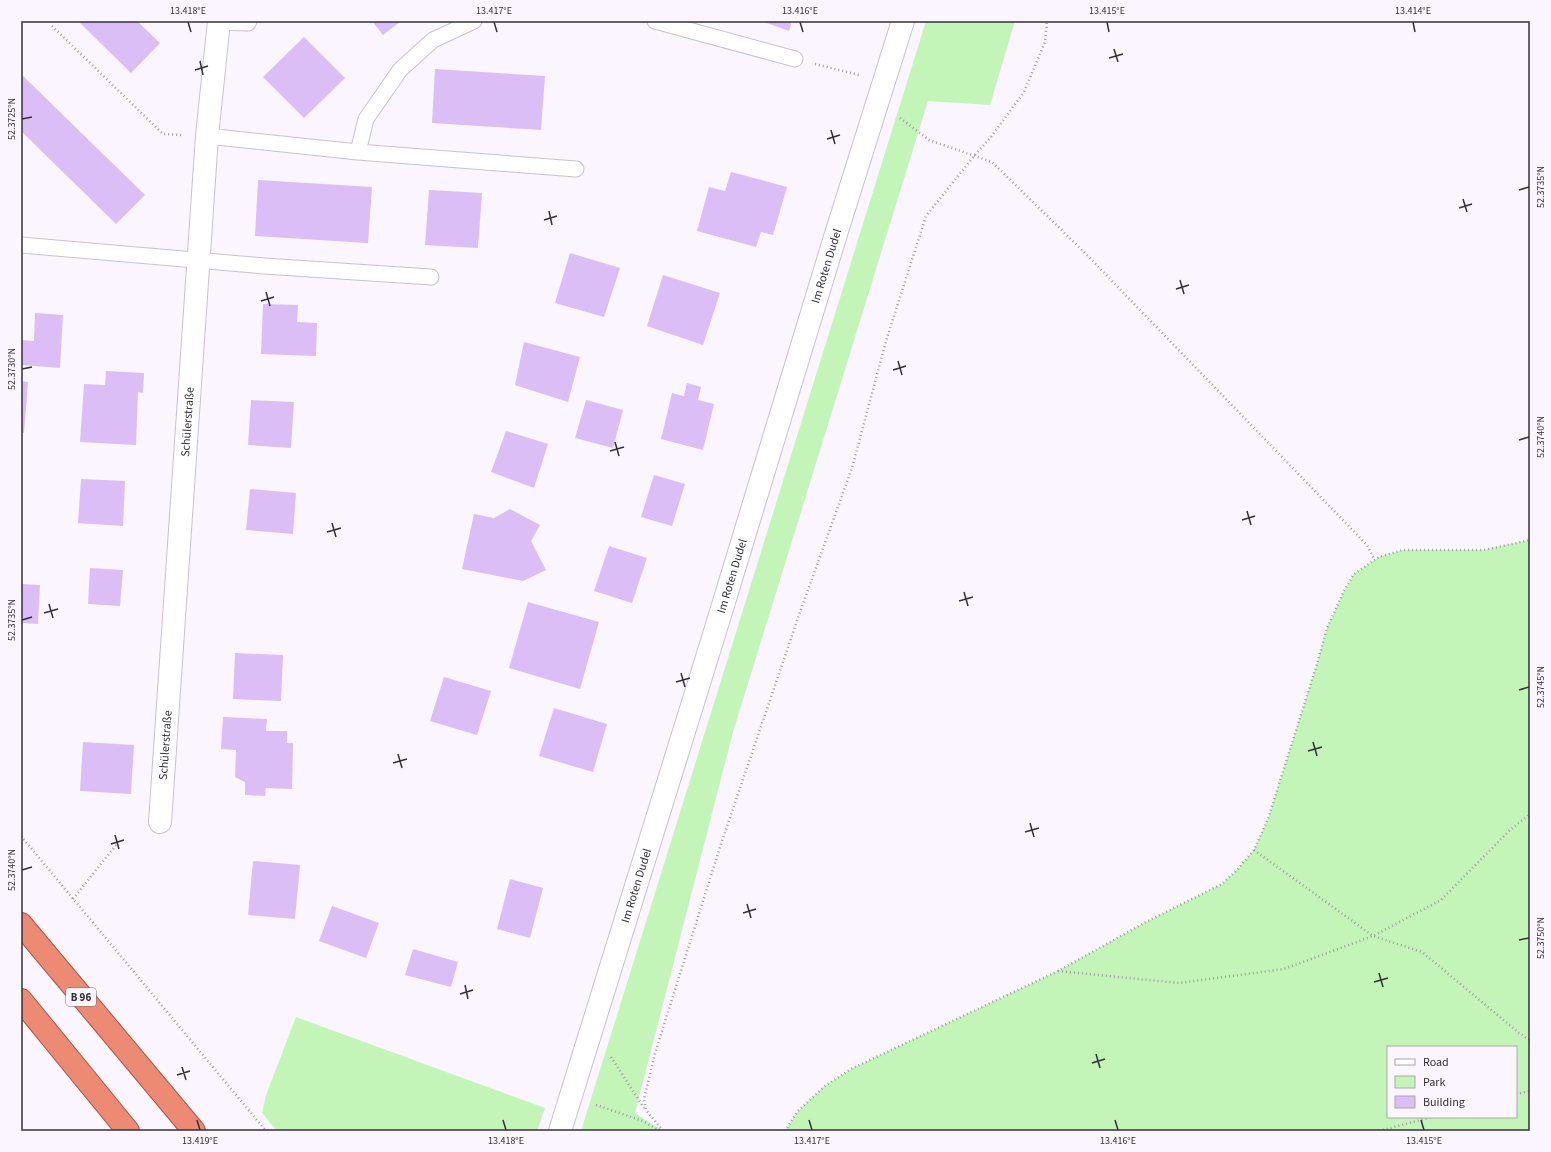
<svg xmlns="http://www.w3.org/2000/svg" width="1551" height="1152" viewBox="0 0 1551 1152" font-family="'Source Sans 3',sans-serif">
<style>
.green{fill:#c4f5b8;fill-rule:evenodd}
.building{fill:#dcbef7}
.lines{fill:none;stroke-linecap:round;stroke-linejoin:round}
.service-casing{stroke:#cac0d4;stroke-width:17}
.minor-casing{stroke:#cac0d4;stroke-width:24}
.trunk-casing{stroke:#a95748;stroke-width:24}
.path{stroke:#9f9aa3;stroke-width:2.5;stroke-dasharray:1 3;stroke-linecap:butt}
.service{stroke:#fff;stroke-width:15}
.minor{stroke:#fff;stroke-width:22}
.trunk{stroke:#ec8a74;stroke-width:22}
.ticks{fill:none;stroke:#343038;stroke-width:1.5}
.labels{text-anchor:middle;stroke-width:3.5;stroke-linejoin:round;paint-order:stroke}
.shield{fill:#faf5fe;stroke:#6f6b73;stroke-width:1}
.shield-label{font-size:11px;font-weight:bold;fill:#343038}
.street-label{font-size:12px;fill:#343038;stroke:#faf5fe}
.neatline{fill:none;stroke:#343038;stroke-width:1.5}
.ticks-label{font-size:10px;text-anchor:middle;fill:#343038}
</style>
<rect width="100%" height="100%" fill="#faf5fe"/>
<path class="green" d="M926 21H1015L990 105 928 101 733 732 635 1113 663 1131H581Z
M1530 540V1131H785L798 1111 825 1086 851 1069 1058 971 1146 922 1222 884 1238 869 1254 850 1268 819 1317 664 1327 628 1344 591 1354 574 1379 557 1403 550H1484ZM1388 1047H1516V1117H1388Z
M296 1017 545 1108 537 1131H277L262 1113 266 1095Z"/>
<path class="building" d="M78 21H137L160 43 131 73Z
M372 21H401L383 35Z
M761 21H792L789 31Z
M304 37 345 78 304 118 263 77Z
M435 69 545 76 541 130 432 123Z
M21 74 145 195 116 224 21 131Z
M731 172 787 187 773 235 761 232 756 247 697 231 709 187 725 191Z
M258 180 372 187 368 243 255 236Z
M429 190 482 193 478 248 425 245Z
M570 253 620 268 604 317 555 303Z
M663 275 720 293 703 345 647 326Z
M263 304 298 305 297 322 317 323 316 356 261 354Z
M35 313 63 315 60 368 21 365V340L34 341Z
M524 342 580 357 568 402 515 385Z
M106 371 144 373 143 393 138 392 136 445 80 442 84 384 105 385Z
M21 381 28 382 24 433H21Z
M687 383 701 387 698 400 714 404 703 450 661 439 672 393 684 396Z
M251 400 294 402 291 448 248 445Z
M586 400 623 410 613 448 575 438Z
M506 431 548 444 534 488 491 472Z
M654 475 685 484 672 526 641 517Z
M81 479 125 481 123 526 78 523Z
M250 489 296 493 293 534 246 530Z
M510 509 540 525 531 541 546 570 523 581 462 569 474 514 494 518Z
M609 546 647 558 632 603 594 591Z
M90 568 123 570 120 606 88 604Z
M21 584 40 585 38 624 21 623Z
M528 602 599 622 580 689 509 668Z
M235 653 283 655 281 701 233 699Z
M444 677 491 691 477 735 430 721Z
M554 708 607 724 593 772 539 756Z
M223 717 267 719 266 731H287V743H293L292 789 266 788 265 796 245 795V782L235 777 236 750 221 749Z
M83 742 134 745 131 794 80 791Z
M253 861 300 865 295 919 248 915Z
M510 879 543 888 530 938 497 929Z
M332 906 379 923 366 958 319 941Z
M413 949 458 962 451 987 405 975Z"/>
<g class="lines">
<g class="service-casing">
<path id="service" d="M655 21 795 59
M219 22 248 23 249 21
M207 136 358 152 576 169
M358 152 366 119 400 70 433 40 474 21
M21 245 264 266 431 277"/>
</g>
<g class="minor-casing">
<g id="minor">
<path id="s1" d="M160 822 207 136 219 21"/>
<path id="s2" d="M560 1131 713 638 836 234 903 21"/>
</g>
</g>
<g class="trunk-casing">
<path id="trunk" d="M21 924 194 1131
M21 1000 128 1131"/>
</g>
<path class="path" d="M52 26 163 134 182 135
M815 64 859 75
M900 118 929 140 992 162 1084 252 1367 545 1374 559
M21 836 266 1131
M1254 850 1373 936 1422 952 1519 1033 1530 1040
M73 899 116 845
M1058 971 1179 983 1284 969 1373 936 1441 900 1510 830 1530 814
M611 1057 644 1108
M1516 1094 1530 1091
M596 1105 643 1121 660 1131
M663 1131 646 1110 644 1099 656 1050 721 844 800 612 852 468 886 341 926 216 974 156 991 137 1024 92 1045 42 1047 21
M785 1131 798 1111 825 1086 851 1069 1058 971 1146 922 1222 884 1238 869 1254 850 1268 819 1317 664 1327 628 1344 591 1354 574 1379 557 1403 550H1484L1530 540
M1379 1131 1432 1117"/>
<use href="#service" class="service"/>
<use href="#minor" class="minor"/>
<use href="#trunk" class="trunk"/>
</g>
<path class="ticks" d="M188 22 191 32M494 22 497 32M800 22 803 32M1107 22 1109 32M1413 22 1415 32M1114 49 1118 62M1109 58 1123 54M200 61 203 75M195 70 208 66M22 119 32 117M831 130 835 144M827 139 840 135M1519 190 1529 187M1463 199 1467 212M1459 208 1472 204M549 211 552 225M544 220 557 216M1180 280 1184 294M1176 289 1189 285M266 292 270 306M261 301 274 297M898 361 902 375M22 369 32 367M893 370 906 366M1519 440 1529 437M615 442 619 456M610 451 624 447M1247 511 1251 525M1242 520 1255 516M332 523 336 537M327 532 341 528M964 592 968 606M959 601 973 597M49 604 53 618M44 613 58 609M22 620 32 617M681 673 685 687M676 682 690 678M1519 690 1529 687M1313 742 1317 756M1308 751 1322 747M398 754 402 768M393 763 407 759M1030 823 1034 837M1025 832 1039 828M115 835 119 849M111 844 124 840M22 870 32 867M747 904 751 918M743 913 756 909M1519 940 1529 938M1379 973 1383 987M1374 982 1388 978M465 985 468 999M460 994 473 990M1096 1054 1100 1068M1092 1063 1105 1059M182 1067 186 1080M177 1075 190 1071M197 1120 200 1130M503 1120 506 1130M809 1120 812 1130M1115 1120 1118 1130M1421 1120 1424 1130"/>
<g class="labels">
<rect class="shield" x="66" y="988" width="30" height="18" rx="3"/>
<g class="shield-label">
<text x="81" y="1001">B 96</text>
</g>
<g class="street-label">
<text dy="4" stroke="none"><textPath href="#s2" startOffset="905">Im Roten Dudel</textPath></text>
<text dy="4" stroke="none"><textPath href="#s1" startOffset="401">Schülerstraße</textPath></text>
<text dy="4" stroke="none"><textPath href="#s2" startOffset="581">Im Roten Dudel</textPath></text>
<text dy="4" stroke="none"><textPath href="#s1" startOffset="77">Schülerstraße</textPath></text>
<text dy="4" stroke="none"><textPath href="#s2" startOffset="257">Im Roten Dudel</textPath></text>
</g>
</g>
<rect width="1551" height="1152" fill="none" stroke="#faf5fe" stroke-width="44"/>
<rect x="1387" y="1046" width="130" height="72" fill="#faf5fe" stroke="#aba6af"/>
<rect x="1395" y="1059" width="20" height="6" fill="#ffffff" stroke="#aba6af"/>
<text x="1423" y="1066" font-size="12" fill="#343038">Road</text>
<rect x="1395" y="1076" width="20" height="12" fill="#c4f5b8" stroke="#aba6af"/>
<text x="1423" y="1086" font-size="12" fill="#343038">Park</text>
<rect x="1395" y="1096" width="20" height="12" fill="#dcbef7" stroke="#aba6af"/>
<text x="1423" y="1106" font-size="12" fill="#343038">Building</text>
<rect x="22" y="22" width="1507" height="1108" class="neatline"/>
<g class="ticks-label">
<text x="188" y="14">13.418°E</text>
<text x="494" y="14">13.417°E</text>
<text x="800" y="14">13.416°E</text>
<text x="1107" y="14">13.415°E</text>
<text x="1413" y="14">13.414°E</text>
<text transform="translate(11 119) rotate(-90)" y="4">52.3725°N</text>
<text transform="translate(1540 187) rotate(-90)" y="4">52.3735°N</text>
<text transform="translate(11 369) rotate(-90)" y="4">52.3730°N</text>
<text transform="translate(1540 437) rotate(-90)" y="4">52.3740°N</text>
<text transform="translate(11 620) rotate(-90)" y="4">52.3735°N</text>
<text transform="translate(1540 687) rotate(-90)" y="4">52.3745°N</text>
<text transform="translate(11 870) rotate(-90)" y="4">52.3740°N</text>
<text transform="translate(1540 938) rotate(-90)" y="4">52.3750°N</text>
<text x="200" y="1144">13.419°E</text>
<text x="506" y="1144">13.418°E</text>
<text x="812" y="1144">13.417°E</text>
<text x="1118" y="1144">13.416°E</text>
<text x="1424" y="1144">13.415°E</text>
</g>
</svg>
